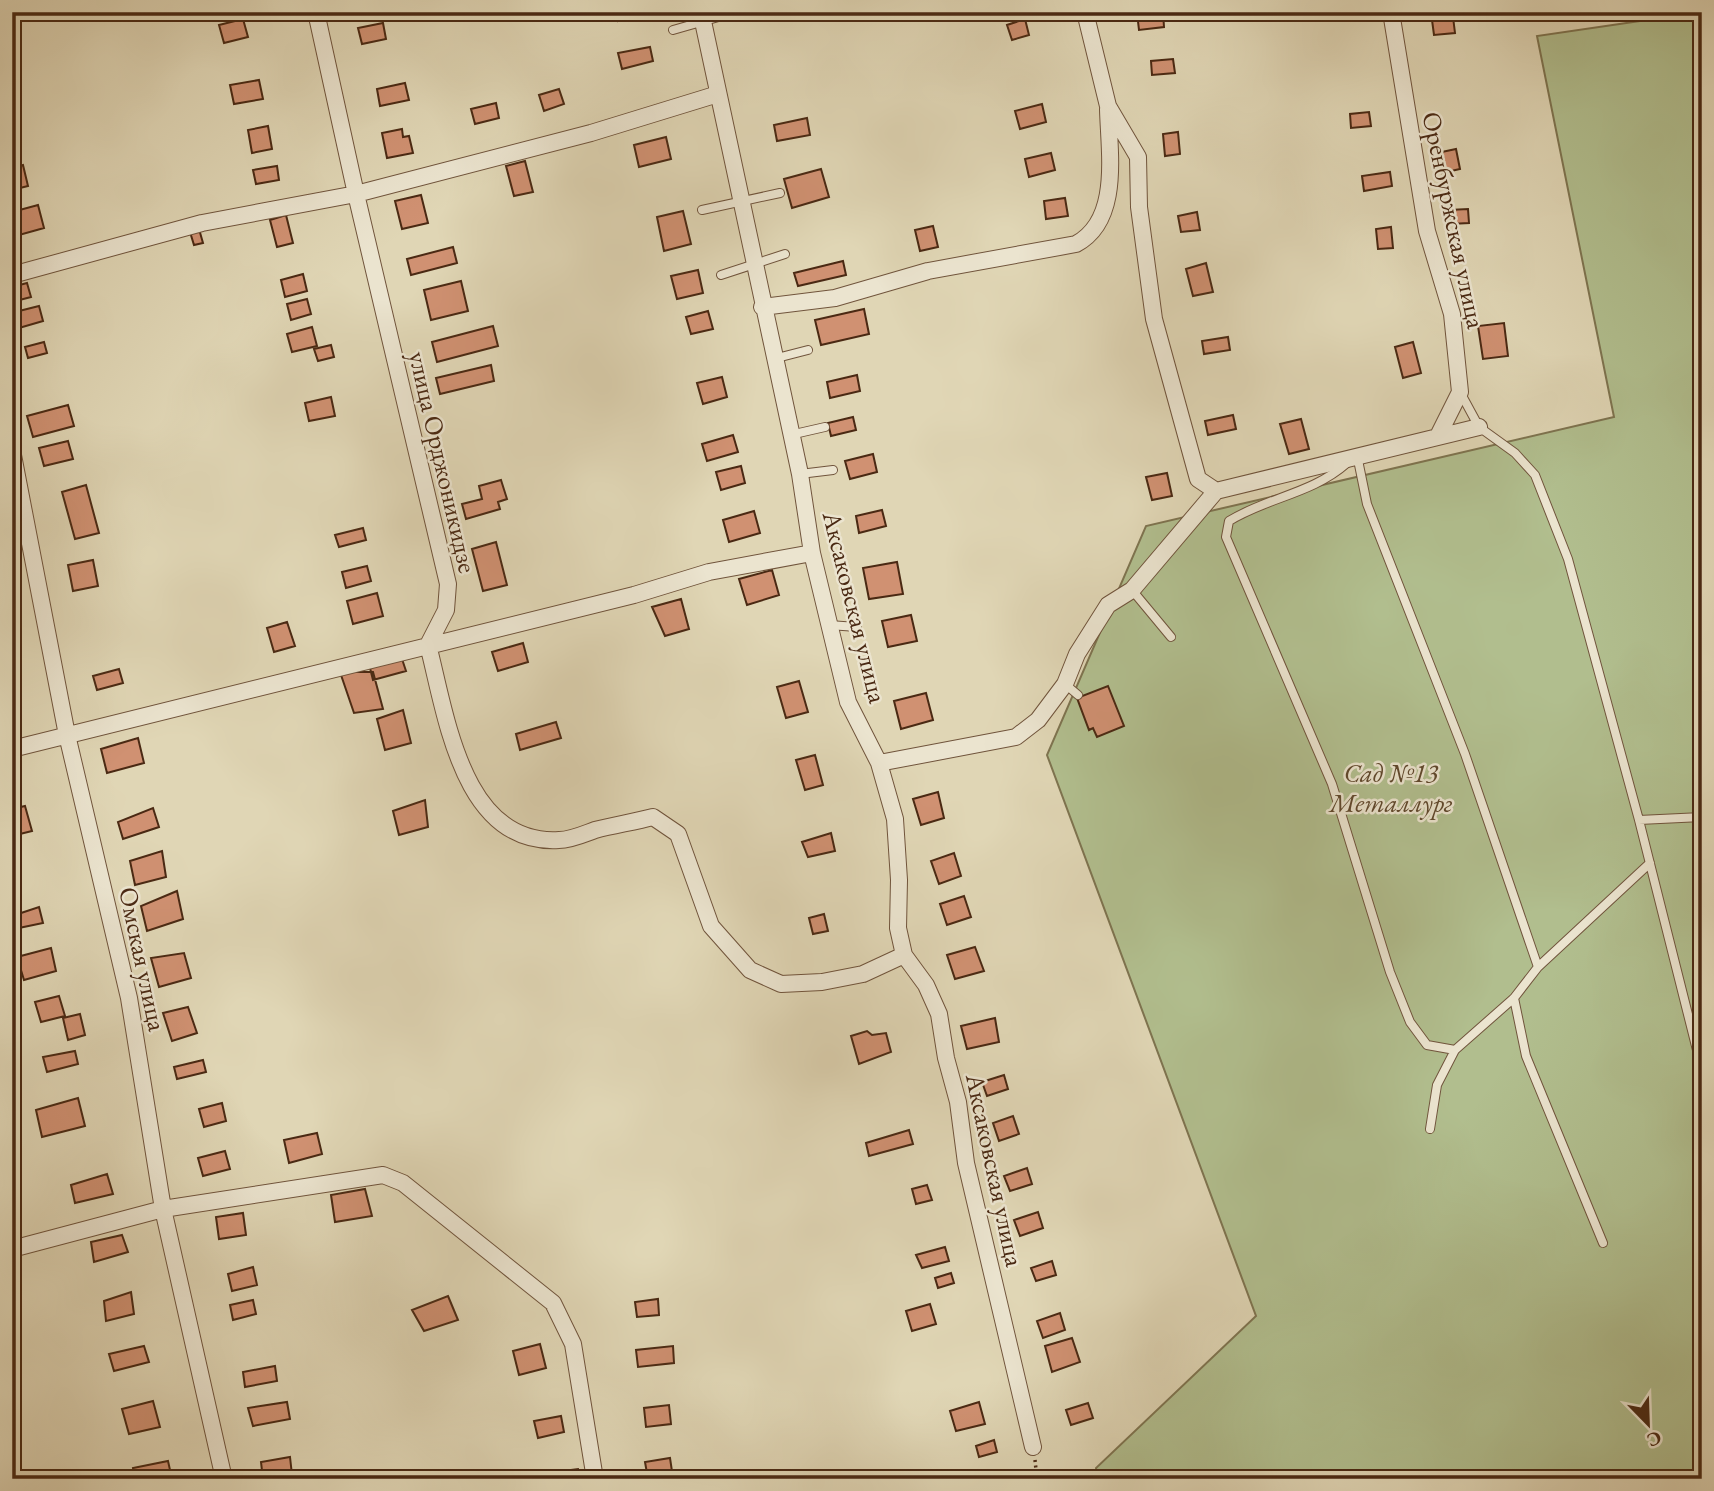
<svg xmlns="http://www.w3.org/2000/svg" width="1714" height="1491" viewBox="0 0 1714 1491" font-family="'EB Garamond',serif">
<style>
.green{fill:#b1be8e;stroke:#7e7450;stroke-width:2}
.building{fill:#d09172;stroke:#4a2913;stroke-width:2}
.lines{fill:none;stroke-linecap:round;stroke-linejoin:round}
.service-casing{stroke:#70543c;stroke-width:10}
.minor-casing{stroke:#70543c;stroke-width:18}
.path{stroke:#4a2913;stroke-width:3.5;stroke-dasharray:2 3.5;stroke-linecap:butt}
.service{stroke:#ebe4cf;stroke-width:8}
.minor{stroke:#ebe4cf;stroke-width:16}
.labels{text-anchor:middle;stroke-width:5;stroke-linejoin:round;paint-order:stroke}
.street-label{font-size:26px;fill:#4a2913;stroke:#ebe4cf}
.park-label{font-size:26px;font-style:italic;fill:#5f472c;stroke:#ebe4cf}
</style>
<rect width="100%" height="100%" fill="#e0d6b5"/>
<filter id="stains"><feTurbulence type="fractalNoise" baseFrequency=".00286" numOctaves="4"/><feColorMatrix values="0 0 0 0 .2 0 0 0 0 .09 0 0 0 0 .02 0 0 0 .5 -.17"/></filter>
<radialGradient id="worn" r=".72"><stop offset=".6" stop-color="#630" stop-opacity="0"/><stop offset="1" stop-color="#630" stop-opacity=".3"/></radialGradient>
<path class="green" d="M1702 12V1479H1098L1096 1468 1256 1316 1047 755 1146 526 1614 417 1537 36Z"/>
<path class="building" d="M616 12H644L645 15 618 21Z
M1163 12 1164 27 1139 30 1137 13Z
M1453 17 1455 33 1434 35 1432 20Z
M243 19 248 37 224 43 219 25Z
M1025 19 1029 35 1012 40 1007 25Z
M383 23 386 39 362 44 358 28Z
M650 47 653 61 622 69 618 53Z
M1173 59 1175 73 1152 75 1151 61Z
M259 80 263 99 234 104 230 85Z
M405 83 409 100 380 106 377 89Z
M559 89 564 104 544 111 539 95Z
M496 103 499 118 475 124 471 109Z
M1042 104 1046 122 1020 129 1015 111Z
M1369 112 1371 126 1351 128 1350 114Z
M807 118 810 135 777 141 774 125Z
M268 126 272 149 252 153 248 130Z
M402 129 403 137 409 136 413 153 387 158 382 133Z
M1178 132 1180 154 1165 156 1163 134Z
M666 137 671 159 639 167 634 145Z
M1456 149 1460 169 1442 173 1437 153Z
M1051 153 1055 170 1029 177 1025 159Z
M525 161 533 192 514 196 506 166Z
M23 165 28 186 12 190V168Z
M277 166 279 180 256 184 253 170Z
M821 169 829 197 792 208 784 179Z
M1390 172 1392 186 1364 191 1362 176Z
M421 195 428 223 402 229 395 201Z
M1065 198 1068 216 1046 219 1044 201Z
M38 205 44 228 12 237V212Z
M1468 209 1469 223 1450 224 1449 210Z
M683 211 691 244 664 251 657 217Z
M1197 212 1200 230 1181 232 1178 216Z
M286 215 293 243 277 247 270 220Z
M933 226 938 247 920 251 915 230Z
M1391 227 1393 248 1378 249 1376 229Z
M199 229 203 243 194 245 190 232Z
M453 247 457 263 411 275 407 259Z
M843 261 846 275 798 286 794 273Z
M1206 263 1213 292 1193 296 1186 269Z
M698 270 703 293 677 299 671 276Z
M303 274 307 291 285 297 281 280Z
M461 281 468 311 431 320 424 290Z
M27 283 31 297 12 302V287Z
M307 299 311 314 291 320 287 304Z
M39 306 43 321 19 328 15 312Z
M864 309 869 334 821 345 815 320Z
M708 311 713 329 691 334 686 317Z
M1504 323 1508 356 1483 359 1478 326Z
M493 326 498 346 437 362 432 342Z
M312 327 317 346 292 352 287 334Z
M1228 337 1230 350 1204 354 1202 341Z
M44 342 47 353 28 358 25 347Z
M1413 342 1421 373 1403 378 1395 347Z
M331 345 334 357 318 361 314 349Z
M491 365 494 381 440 394 436 378Z
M857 375 860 391 830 398 827 382Z
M722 377 727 397 703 404 697 383Z
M331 397 335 416 309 421 305 403Z
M68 405 74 426 33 437 27 416Z
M1233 415 1236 429 1208 435 1205 421Z
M853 417 856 430 831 436 828 423Z
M1301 419 1309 449 1289 454 1280 424Z
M733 435 738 452 707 461 702 444Z
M68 441 73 459 44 466 39 448Z
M873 454 877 472 850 479 845 461Z
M741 466 745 483 721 490 716 472Z
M1167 473 1172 496 1152 500 1146 477Z
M501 480 507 499 498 502 500 509 466 519 462 504 482 499 479 486Z
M86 485 99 533 75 539 62 492Z
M882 510 886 526 859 533 856 516Z
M754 511 760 533 729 542 723 520Z
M363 528 366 540 339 547 335 535Z
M496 542 507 585 483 591 472 549Z
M93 560 98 586 73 591 68 565Z
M897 562 903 594 869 599 863 568Z
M367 566 371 581 346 588 342 572Z
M772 570 779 595 747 605 739 579Z
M377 593 383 616 353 624 347 601Z
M681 599 689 629 665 636 652 607Z
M911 615 917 641 888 647 882 621Z
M287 622 295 646 274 652 267 628Z
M523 643 528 662 498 671 492 652Z
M402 659 406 671 373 680 370 668Z
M119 669 123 683 97 690 93 676Z
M340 672H373L383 709 354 713Z
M799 681 808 712 786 718 777 687Z
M1108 686 1124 726 1097 737 1093 728 1089 730 1077 698Z
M926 693 933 720 901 729 894 701Z
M403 710 411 743 385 750 377 719Z
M556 722 561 738 520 750 516 734Z
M138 738 144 763 107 773 101 749Z
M815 755 823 785 805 790 796 760Z
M938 792 944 818 921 825 913 799Z
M425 800 428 827 399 835 393 811Z
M25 806 32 831 12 836V809Z
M153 808 159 827 123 839 118 822Z
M831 833 835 851 808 857 802 842Z
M162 851 166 877 135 885 130 861Z
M954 853 961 876 939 884 931 861Z
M177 891 183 919 147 931 141 906Z
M964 896 971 917 947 925 940 904Z
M39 907 43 923 14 929 12 916Z
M824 914 828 931 813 934 809 918Z
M975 947 984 971 955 979 947 955Z
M51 948 56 971 24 980 17 957Z
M184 953 191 978 159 987 151 958Z
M59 996 65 1016 41 1022 35 1002Z
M188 1007 197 1033 172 1041 163 1013Z
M80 1014 85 1035 68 1040 63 1018Z
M995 1018 999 1042 967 1049 961 1026Z
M867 1031 872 1035 886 1033 891 1052 859 1064 851 1036Z
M75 1051 78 1064 47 1072 43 1057Z
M203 1060 206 1072 177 1079 174 1067Z
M1004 1075 1008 1089 987 1096 982 1082Z
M78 1098 85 1126 42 1137 36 1110Z
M222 1103 226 1121 204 1127 199 1109Z
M1013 1116 1019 1134 999 1141 993 1123Z
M909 1130 913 1144 869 1156 866 1143Z
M317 1133 322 1154 289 1163 284 1140Z
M225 1151 230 1169 203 1176 198 1158Z
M1027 1168 1032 1184 1010 1191 1004 1176Z
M107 1174 113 1194 75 1203 71 1185Z
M927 1185 932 1200 916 1204 912 1189Z
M365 1189 372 1216 335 1222 331 1195Z
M1038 1212 1043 1228 1020 1236 1014 1220Z
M243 1213 246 1235 219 1239 216 1217Z
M122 1235 128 1252 94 1262 91 1242Z
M945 1247 949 1261 922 1268 916 1255Z
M1052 1261 1056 1275 1036 1281 1031 1268Z
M253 1267 257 1285 232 1291 228 1274Z
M951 1273 954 1283 938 1288 935 1278Z
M131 1292 134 1314 106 1321 104 1301Z
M448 1296 458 1320 424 1331 412 1310Z
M658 1299 659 1315 637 1317 635 1302Z
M253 1300 256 1314 233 1320 230 1305Z
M930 1304 936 1324 912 1331 906 1311Z
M1060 1313 1065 1330 1043 1338 1037 1321Z
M1072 1338 1080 1362 1052 1372 1045 1346Z
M540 1344 546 1368 519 1375 513 1351Z
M144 1346 149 1362 114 1371 109 1354Z
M673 1346 674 1363 638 1367 636 1350Z
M275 1366 277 1381 245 1387 243 1372Z
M153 1401 160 1427 129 1434 122 1409Z
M287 1402 290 1419 253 1426 248 1408Z
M979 1402 985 1424 956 1431 950 1411Z
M1088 1403 1093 1418 1071 1425 1066 1410Z
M669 1405 671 1424 646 1427 644 1408Z
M561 1416 564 1432 538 1438 534 1421Z
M994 1440 997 1452 979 1457 976 1446Z
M290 1457 292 1475 263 1479 261 1462Z
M670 1458 673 1478 648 1479 645 1462Z
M168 1461 172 1479H135L133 1468Z
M578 1469 580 1479H547L546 1473Z"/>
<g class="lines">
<g class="service-casing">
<path id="service" d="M673 30 736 12
M702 210 780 193
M721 275 785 254
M773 359 808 350
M1460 392 1479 427 1515 453 1535 475 1568 559 1639 820 1702 1070
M790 435 825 427
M1357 455 1367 504 1465 754 1538 967
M1347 463C1312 494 1268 497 1229 521L1226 537 1332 784 1390 972 1410 1022 1427 1045 1455 1050
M800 474 833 470
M1132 590 1171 637
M829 625 857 627
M1065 684 1078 695
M1639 820 1702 817
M1514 998 1526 1056 1603 1243
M1430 1129 1437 1085 1455 1050 1514 998 1538 967 1650 863"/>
</g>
<g class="minor-casing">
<path id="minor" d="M316 12 356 194 448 584 446 610 428 645C446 714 462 846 559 840 571 840 584 834 595 830 614 825 634 822 653 817L678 834 711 926 750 970 781 984 822 982 863 974 904 955
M701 12 800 474 812 553 848 702 879 763 895 819 899 880 898 928 904 955 926 985 939 1014 946 1058 958 1102 966 1163 1033 1447
M1085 12 1108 106 1138 157 1139 207 1154 319 1198 479 1216 491
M1391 12 1427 231 1452 314 1460 392 1439 434
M12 275 202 223 356 194 591 133 718 94
M762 307 835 298 928 271 1076 244C1121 220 1109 153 1108 109
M12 450 67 735 129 998 163 1209 224 1479
M12 749 634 595 709 572 812 553
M879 763 1016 737 1038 720 1065 684 1077 654 1108 605 1132 590 1216 491 1479 427
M12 1249 163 1209 383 1175 403 1183 553 1303 573 1344 595 1479"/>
</g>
<path class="path" d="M1035 1460 1037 1479"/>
<use href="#service" class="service"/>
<use href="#minor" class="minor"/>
</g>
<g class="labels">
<g class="street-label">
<text transform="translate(1454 220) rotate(78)" y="9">Оренбуржская улица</text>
<text transform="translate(443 462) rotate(77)" y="9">улица Орджоникидзе</text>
<text transform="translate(855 607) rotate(76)" y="9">Аксаковская улица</text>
<text transform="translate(143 959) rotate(78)" y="9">Омская улица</text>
<text transform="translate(995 1170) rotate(78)" y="9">Аксаковская улица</text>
</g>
<g class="park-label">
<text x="1391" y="782">Сад №13<tspan x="1391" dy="30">Металлург</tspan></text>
</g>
</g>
<rect width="1714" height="1491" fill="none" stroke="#e0d6b5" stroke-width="42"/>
<rect x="14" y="14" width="1686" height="1463" fill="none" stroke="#4a2913" stroke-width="3.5"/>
<rect x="21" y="21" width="1672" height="1449" fill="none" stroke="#4a2913" stroke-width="2"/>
<g transform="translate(1648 1424) rotate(157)" stroke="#ebe4cf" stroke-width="5" paint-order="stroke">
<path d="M0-5L12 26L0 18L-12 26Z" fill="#4a2913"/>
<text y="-10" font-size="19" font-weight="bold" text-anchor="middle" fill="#4a2913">С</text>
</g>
<rect width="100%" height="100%" filter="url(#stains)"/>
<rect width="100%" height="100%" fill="url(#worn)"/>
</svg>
